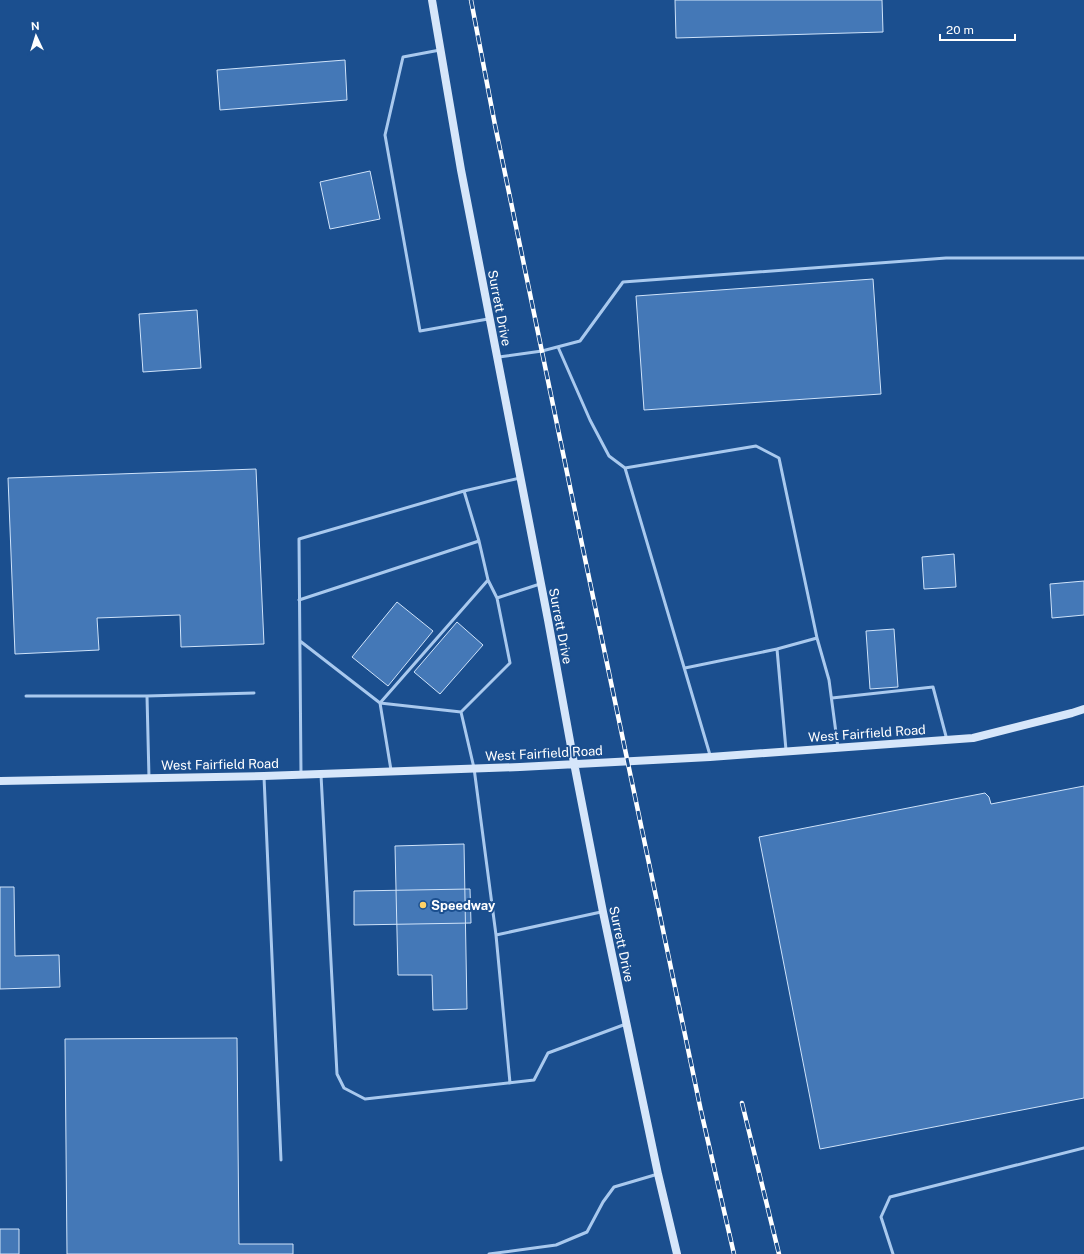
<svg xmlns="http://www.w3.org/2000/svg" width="1084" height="1254" viewBox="0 0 1084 1254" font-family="'Public Sans',sans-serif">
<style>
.building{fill:#4478b7;stroke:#cfe3fa}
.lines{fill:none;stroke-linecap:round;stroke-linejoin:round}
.lane{stroke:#a9c9ee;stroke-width:3}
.secondary{stroke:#d6e6fa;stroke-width:8}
.rail-casing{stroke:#fff;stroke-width:4.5}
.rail{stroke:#1b4f8f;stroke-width:3;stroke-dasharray:9;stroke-linecap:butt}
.poi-dot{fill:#ffd166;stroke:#1b4f8f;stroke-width:1.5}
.labels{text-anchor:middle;stroke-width:4;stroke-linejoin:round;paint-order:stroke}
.street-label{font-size:13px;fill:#fff;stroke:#1b4f8f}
.poi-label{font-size:13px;font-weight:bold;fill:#fff;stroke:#1b4f8f;text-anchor:start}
</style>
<rect width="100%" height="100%" fill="#1b4f8f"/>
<path class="building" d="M675 0H882L883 32 676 38Z
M345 60 347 100 220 110 217 70Z
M370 171 380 219 330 229 320 182Z
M873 279 881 394 644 410 636 296Z
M197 310 201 368 143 372 139 314Z
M256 469 264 644 181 647 180 615 97 618 99 650 15 654 8 478Z
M954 554 956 587 924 589 922 557Z
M1084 581V615L1052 618 1050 584Z
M397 602 433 631 388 686 352 657Z
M457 622 483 645 440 694 414 672Z
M894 629 898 687 870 689 866 631Z
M1084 786V1098L820 1149 759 837 985 793 989 797 991 804Z
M464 844 467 1009 433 1010 432 975H398L395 846Z
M0 887H14L15 956 59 955 60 987 0 989Z
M470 889 471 923 354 925V891Z
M237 1038 239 1244H293V1254H67L65 1039Z
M0 1229H19V1254H0Z"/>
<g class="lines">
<path class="lane" d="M440 50 403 57 385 135 420 331 488 319
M558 347 590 420 609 456 625 468 710 755
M499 357 542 351 580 341 623 282 946 258H1084
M625 468 756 446 779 458 817 638 777 649 786 750
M464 491 520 478
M299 600 479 541
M817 638 829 680 838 748
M300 641 380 703 391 770
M685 668 777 649
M26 696H147
M832 698 933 687 947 740
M380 703 488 580 497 598
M380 703 461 712
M301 774 299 539 464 491 479 541 488 580
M321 775 337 1074 344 1088 365 1099 534 1080 548 1053 626 1024
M264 777 281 1160
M149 778 147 696 254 693
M496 935 601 912
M510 1083 496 935 474 768 461 712 510 663 497 598 540 584
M489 1254 556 1245 587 1232 603 1202 614 1187 658 1174
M893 1254 881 1217 890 1197 1084 1148"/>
<path class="secondary" d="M432 0 461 170 548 620 574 763 603 912 658 1174 677 1254
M0 781 264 776 520 767 710 757 973 738 1072 713 1084 709"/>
<g class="rail-casing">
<path id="rail" d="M471 0 495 125 575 511 701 1111 734 1254
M742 1103 779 1254"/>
</g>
<use href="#rail" class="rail"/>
</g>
<circle class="poi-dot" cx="423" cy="905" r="4"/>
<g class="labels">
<g class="street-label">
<text transform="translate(500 308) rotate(79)" y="5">Surrett Drive</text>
<text transform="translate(561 626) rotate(79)" y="5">Surrett Drive</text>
<text transform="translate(867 733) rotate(-4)" y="5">West Fairfield Road</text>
<text transform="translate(544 753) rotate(-3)" y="5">West Fairfield Road</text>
<text transform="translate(220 764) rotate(-1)" y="5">West Fairfield Road</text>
<text transform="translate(622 944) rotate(78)" y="5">Surrett Drive</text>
</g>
<g class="poi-label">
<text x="431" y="910">Speedway</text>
</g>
</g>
<g transform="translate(36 36) rotate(356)" stroke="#1b4f8f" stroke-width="3" paint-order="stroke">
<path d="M0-3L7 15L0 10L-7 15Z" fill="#ffffff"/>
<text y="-6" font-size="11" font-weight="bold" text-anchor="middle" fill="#ffffff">N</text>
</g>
<path d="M940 34v6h75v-6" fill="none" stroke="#ffffff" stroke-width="2"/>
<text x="946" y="34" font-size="12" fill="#ffffff" stroke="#1b4f8f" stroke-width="3" paint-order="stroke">20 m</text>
</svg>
